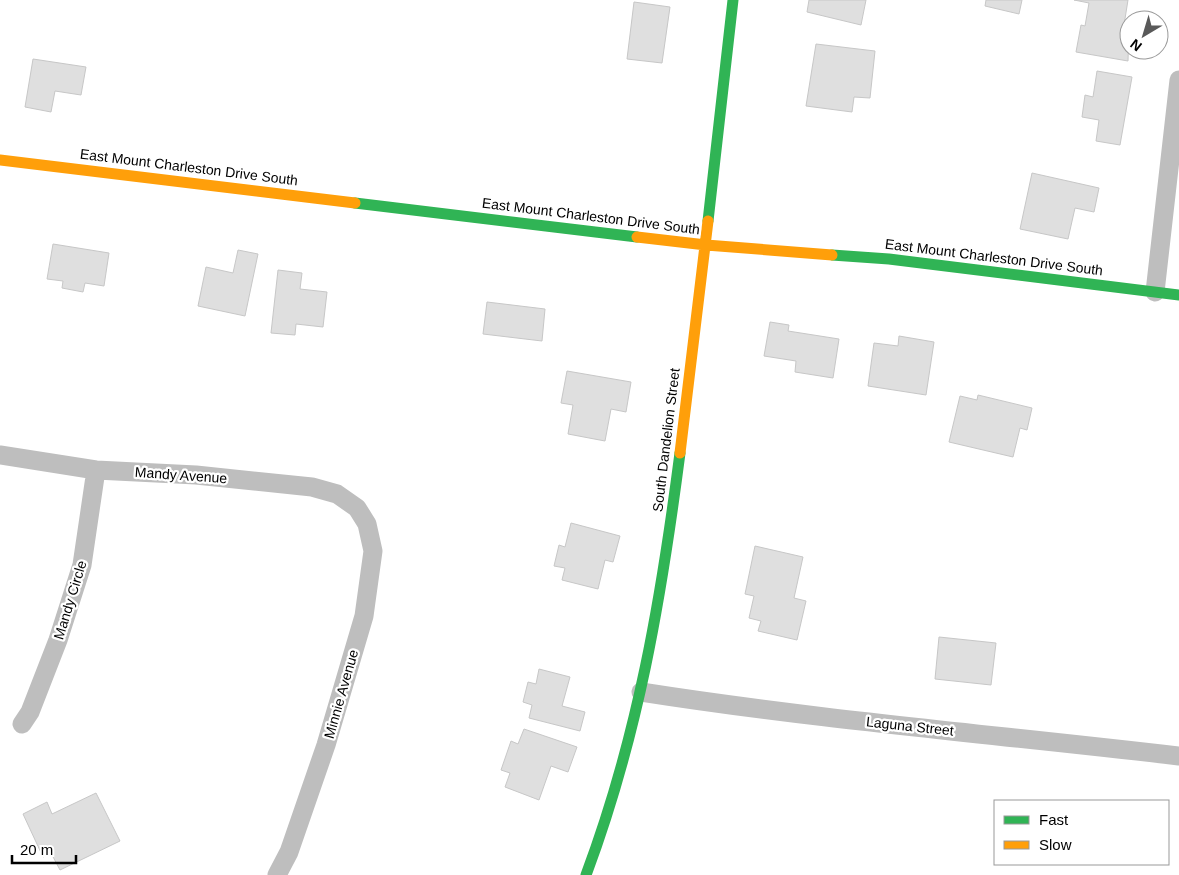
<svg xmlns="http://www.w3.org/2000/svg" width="1179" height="875" viewBox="0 0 1179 875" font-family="Arial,sans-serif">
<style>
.building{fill:#dfdfdf;stroke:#c7c7c7}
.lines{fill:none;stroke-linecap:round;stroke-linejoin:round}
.street{stroke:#bebebe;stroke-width:19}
.fast{stroke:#30b455;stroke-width:11}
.slow{stroke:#ff9f0a;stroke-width:11}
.labels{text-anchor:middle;stroke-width:4.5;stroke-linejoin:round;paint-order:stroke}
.street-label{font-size:14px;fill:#000;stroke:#fff}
</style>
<rect width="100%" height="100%" fill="#fff"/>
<path class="building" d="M809 0H866L861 25 807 12Z
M986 0H1022L1019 14 985 6Z
M1074 0H1128L1124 25 1129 26 1128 61 1076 52 1081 25 1085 26 1089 3Z
M634 2 670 7 662 63 627 59Z
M816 44 875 51 870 98 854 97 852 112 806 106Z
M33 59 86 67 81 95 55 91 51 112 25 107Z
M1097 71 1132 77 1120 145 1096 141 1099 120 1082 117 1085 95 1093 97Z
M1032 173 1099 188 1094 212 1075 208 1068 239 1020 229Z
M53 244 109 253 104 286 85 283 83 292 62 288 63 281 47 279Z
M238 250 258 254 245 316 198 306 206 267 233 273Z
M278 270 302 273 300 289 327 292 323 327 296 324 295 335 271 333Z
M487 302 545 309 542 341 483 334Z
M770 322 789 325 788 331 839 339 833 378 795 372 796 361 764 356Z
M899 336 934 342 926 395 868 386 874 343 898 346Z
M567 371 631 382 626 412 611 409 605 441 568 434 573 405 561 403Z
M978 395 1032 408 1027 430 1020 428 1013 457 949 442 960 396 977 400Z
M571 523 620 536 613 562 605 560 598 589 562 580 565 568 554 566 559 545 565 547Z
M755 546 803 557 794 598 806 601 797 640 758 631 761 621 749 618 754 596 745 594Z
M939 637 996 643 991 685 935 679Z
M539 669 570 677 562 706 585 712 580 731 529 718 532 705 523 702 528 682 536 684Z
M524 729 577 747 568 772 551 766 539 800 505 787 510 773 501 770 511 741 518 744Z
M96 793 120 841 60 870 51 853 43 857 23 814 47 802 52 814Z"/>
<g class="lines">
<path class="street" d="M1155 292 1179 80
M0 455 96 470 196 475 312 487 337 494 357 508 367 524 373 551 364 616 326 745 289 852 277 875
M641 692C820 720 1000 735 1179 756
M22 724 30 712 58 640 82 565 96 470"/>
<path class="fast" d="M355 203 637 237
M708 221 733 0
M832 255 889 259 1179 295
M586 875C638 736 661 600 680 453"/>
<path class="slow" d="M0 160 355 203
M637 237 706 245 832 255
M680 453 708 221"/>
</g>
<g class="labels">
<g class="street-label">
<text transform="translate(189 167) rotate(7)" y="5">East Mount Charleston Drive South</text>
<text transform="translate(591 216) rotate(7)" y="5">East Mount Charleston Drive South</text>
<text transform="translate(994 257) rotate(7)" y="5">East Mount Charleston Drive South</text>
<text transform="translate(666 440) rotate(-83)" y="5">South Dandelion Street</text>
<text transform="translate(181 475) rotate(4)" y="5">Mandy Avenue</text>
<text transform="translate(70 600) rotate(-73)" y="5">Mandy Circle</text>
<text transform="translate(341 694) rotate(-74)" y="5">Minnie Avenue</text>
<text transform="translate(910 726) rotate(6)" y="5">Laguna Street</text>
</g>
</g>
<rect x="994" y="800" width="175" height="65" fill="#ffffff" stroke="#999999"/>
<rect x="1004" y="816" width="25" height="8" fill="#30b455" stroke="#999999"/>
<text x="1039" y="825" font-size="15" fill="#000000">Fast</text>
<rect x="1004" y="841" width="25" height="8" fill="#ff9f0a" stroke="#999999"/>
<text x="1039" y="850" font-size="15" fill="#000000">Slow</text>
<g transform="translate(1144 35) rotate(218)"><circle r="24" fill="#ffffff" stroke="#999999"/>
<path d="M0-4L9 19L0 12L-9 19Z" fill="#595959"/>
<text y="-8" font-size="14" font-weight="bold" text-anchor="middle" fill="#000000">N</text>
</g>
<path d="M12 855v8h64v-8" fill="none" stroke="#000000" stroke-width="2.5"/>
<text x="20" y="855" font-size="15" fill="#000000" stroke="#ffffff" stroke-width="4" paint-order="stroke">20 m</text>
</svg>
